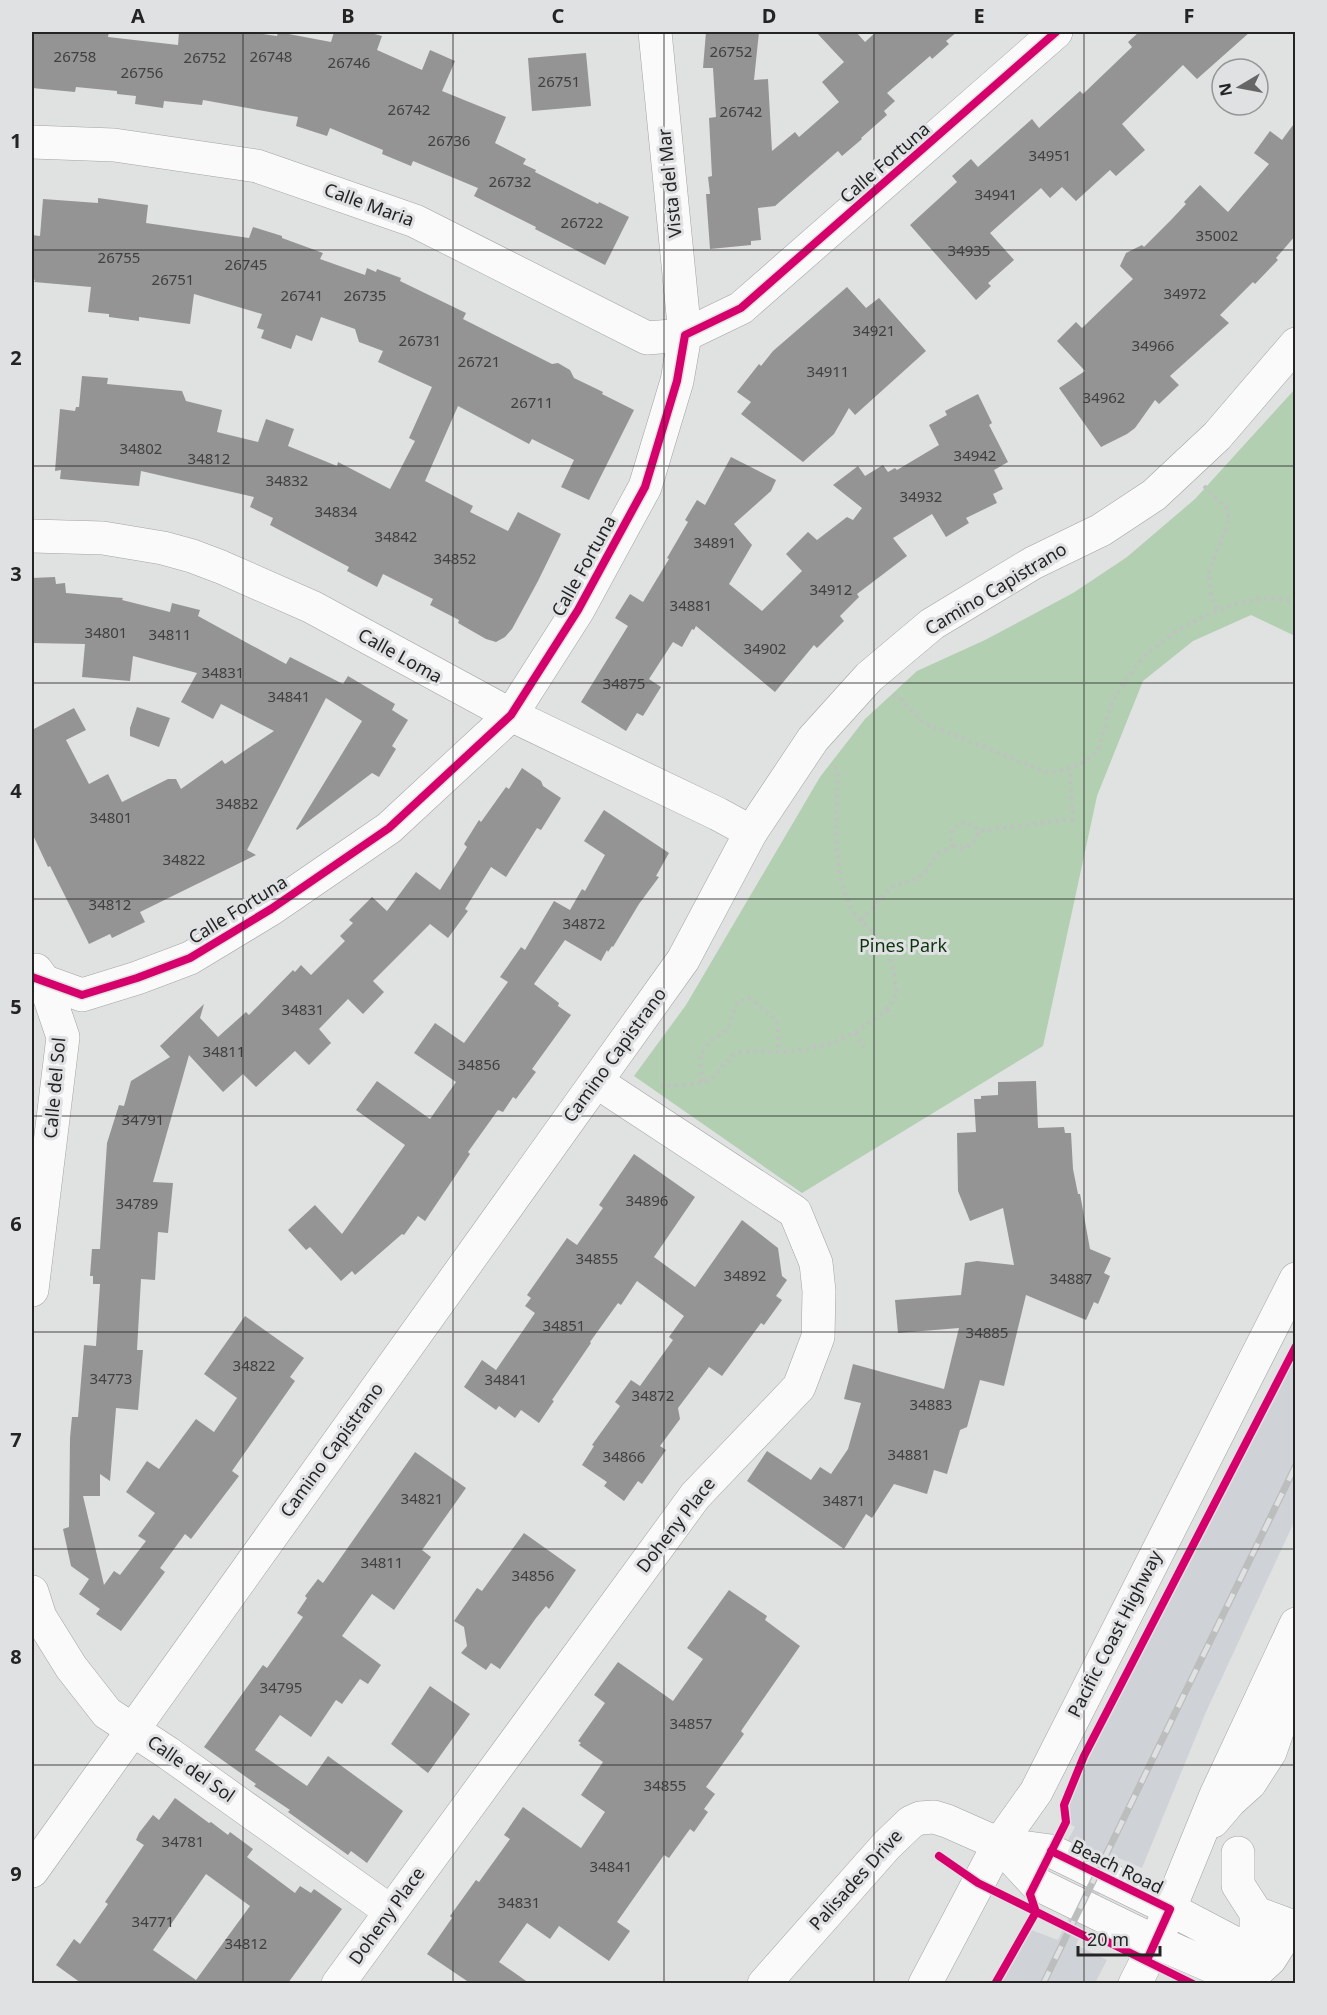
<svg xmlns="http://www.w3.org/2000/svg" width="1327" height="2015" viewBox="0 0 1327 2015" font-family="'Noto Sans',sans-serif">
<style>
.built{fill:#cfd3d7}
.green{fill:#b2cfb2}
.building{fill:#949495;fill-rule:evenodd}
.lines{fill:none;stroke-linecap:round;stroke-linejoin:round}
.minor-casing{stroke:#a2a3a3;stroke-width:34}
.major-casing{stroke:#a2a3a3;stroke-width:34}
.path{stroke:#c0c1c1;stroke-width:4;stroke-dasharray:3 4.5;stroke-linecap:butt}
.minor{stroke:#fafafa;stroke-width:33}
.major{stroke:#fafafa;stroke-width:33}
.rail-casing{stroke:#bcbdbd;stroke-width:7}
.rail{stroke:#dfe1e2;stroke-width:4.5;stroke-dasharray:14;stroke-linecap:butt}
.cycleway-casing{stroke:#dfe1e2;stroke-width:11}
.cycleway{stroke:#d6006c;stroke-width:8}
.grid{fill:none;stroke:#242425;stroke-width:1.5;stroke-opacity:0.55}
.labels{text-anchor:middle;stroke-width:6;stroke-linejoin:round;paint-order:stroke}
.number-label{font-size:15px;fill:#404041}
.street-label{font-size:18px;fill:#242425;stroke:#dfe1e2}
.park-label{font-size:18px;fill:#0e340f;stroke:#dfe1e2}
.neatline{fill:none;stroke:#242425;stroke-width:2}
.grid-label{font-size:20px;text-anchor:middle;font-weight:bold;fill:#242425}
</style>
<rect width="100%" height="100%" fill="#e0e1e1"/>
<path class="built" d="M1295 1346V1520L1206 1712 1142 1868 1116 1857 1076 1945 1107 1960 1095 1983 995 1984 1026 1928 1058 1940 1099 1853 1068 1840 1075 1827 1066 1822 1064 1805 1072 1782 1084 1756Z"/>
<path class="green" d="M1295 389V636L1251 615 1193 641 1143 681 1097 796 1043 1046 802 1193 634 1076 686 1005 820 777 865 719 917 671 985 640 1073 593 1127 557 1195 499Z"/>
<path class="building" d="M32 32H109L108 37 178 45 179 32H249L277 36 278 32 331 42 334 32H367L382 36 377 50 422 70 430 50 455 61 442 91 506 117 495 143 526 159 523 164 536 170 535 172 598 204 599 202 629 217 605 265 535 229 536 227 474 196 478 188 413 161 411 166 382 154 383 150 330 128 327 136 296 126 298 117 203 100 202 105 164 101 163 108 135 104 136 96 117 94V91L76 87 75 92 32 88Z
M706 32H759L754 80 768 79 772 151 795 132 799 137 839 102 822 82 844 62 816 32H856L865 42 876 32H957L946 41 949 44 932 59 930 56 887 93 895 101 884 111 887 115 861 138 862 139 842 156 838 151 775 206 758 208 761 240 751 241V245L710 249 706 194H710L708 177 712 176 709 118 716 117 713 68H703Z
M1139 32H1250L1197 79 1183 65 1122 124 1145 150 1116 176 1110 170 1076 201 1062 187 1050 198 1041 188 990 233 1014 260 988 283 991 286 976 300 910 225 957 182 952 176 971 159 978 167 1032 119 1039 128 1080 91 1083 94 1132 47 1128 42Z
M586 53 591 106 532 111 528 58Z
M1296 121V235L1276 258 1278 260 1255 284 1253 282 1220 315 1229 323 1170 376 1179 385 1159 404 1155 400 1135 428 1127 434 1101 447 1059 388 1085 371 1057 341 1076 322 1082 328 1133 279 1120 266 1126 253 1142 245 1144 247 1171 220 1186 204 1184 202 1200 185 1228 212 1269 164 1254 153 1270 131 1282 140Z
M98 198 148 205 146 223 249 238 253 227 282 236V238L323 253 320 259 365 275 367 268 376 272 377 269 401 278 400 281 466 313 463 319 552 364 558 363 570 370 574 378 603 392 602 394 634 410 589 500 561 487 574 460 532 439 529 444 458 406 425 481 473 506 470 512 508 531 518 512 561 534 538 581 512 629 505 637 496 642 486 639 458 623 459 620 430 605 433 599 383 574 377 587 347 571 349 567 270 525 273 518 250 507 254 497 141 471 139 486 60 479 61 470 55 471 60 409 75 411 76 407H79L82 376 108 378 107 384 182 391 186 401 222 410 217 432 258 442 266 419 294 429 288 446 337 466 338 462 390 489 415 441 409 438 432 387 378 362 383 351 359 342 355 329 321 317 312 341 296 335 291 349 261 338 264 330 257 328 262 314 194 294 190 324 139 317V321L109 317V314L88 312 91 287 34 282 35 280 32 279V235L40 236 43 199 98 203Z
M847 287 866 308 879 298 926 351 855 415 849 408 834 434 803 462 741 414 751 402 737 392 759 364 761 366 773 351Z
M978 394 992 423 989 425 1008 462 994 470 1003 489 993 494 997 503 966 518 969 523 946 537 932 514 893 538 907 556 857 594 859 597 840 616 844 621 817 648 814 645 775 692 696 626 694 630 692 629 682 647 673 642 649 679 661 687 643 716 637 713 626 731 581 702 628 626 615 618 630 594 643 602 669 559 667 558 688 522 685 520 697 500 705 505 731 457 776 480 771 491 734 524 752 545 729 584 762 611 802 571 786 554 808 532 817 540 847 517 853 520 862 508 833 485 858 466 865 476 883 465 888 472 895 468 897 470 939 445 929 425 947 415 945 411Z
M55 577 56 584 65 583 66 593 123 598 122 600 170 612 172 603 200 610 198 616 286 664 290 657 343 684 348 676 395 704 392 710 408 720 392 746 396 749 379 777 372 773 297 830 296 829 362 721 326 698 247 850 256 855 140 912 145 922 112 938 110 934 89 944 50 866 48 867 32 833V730L74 708 86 730 66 740 89 784 108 774 122 802 168 779H176L181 789 222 760 225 764 274 731 221 704 213 719 181 702 197 673 133 656 130 681 82 677 85 644 32 643V578Z
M137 707 170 718 159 747 130 736V728Z
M522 768 541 781 543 786 561 798 541 830 537 828 506 877 491 867 465 909 468 911 448 938 430 924 373 981 384 992 363 1014 348 999 319 1029 331 1043 309 1065 295 1051 256 1087 243 1074 223 1092 189 1055 153 1182 173 1183 168 1233 158 1232 155 1280 141 1279 137 1350H143L138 1410 116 1408 110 1481 100 1474V1496H83L104 1585 114 1571 120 1575 146 1541 138 1536 155 1513 126 1492 147 1461 159 1469 196 1419 214 1432 237 1398 204 1374 245 1316 304 1358 290 1377 295 1381 232 1471 239 1476 191 1539 185 1534 160 1568 165 1572 121 1631 96 1614 100 1609 79 1594 89 1579 71 1566 63 1529 69 1527 70 1438 72 1417H78L84 1345 96 1346 100 1284H93V1276H90L92 1249H100L107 1143 119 1105 124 1106 131 1081 170 1057 160 1046 204 1004 200 1018 218 1037 246 1012 249 1015 293 970 295 972 301 965 311 975 345 941 340 936 353 923 349 920 372 897 387 911 416 872 440 890 467 847 464 844 479 820 481 822 506 787 509 789Z
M604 810 669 853 656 876 659 877 639 904 613 947 612 946 608 952 607 950 601 961 565 940 534 984 559 1003 558 1006 571 1015 532 1069 536 1072 516 1099 513 1097 503 1112 498 1110 468 1152 470 1154 425 1221 418 1216 404 1235 402 1234 355 1275 352 1271 341 1281 310 1247 306 1250 288 1230 315 1205 342 1234 405 1145 356 1110 377 1081 430 1119 456 1082 414 1053 435 1023 464 1043 508 982 500 977 521 947 525 950 554 901 570 910 582 889 585 891 605 855 584 841Z
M1036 1081 1038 1128 1064 1127 1065 1133H1071L1073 1169 1078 1194H1080L1090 1249 1111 1258 1104 1273 1110 1276 1098 1304 1094 1302 1086 1320 1026 1295 1004 1386 980 1380 967 1427 960 1430 947 1474 934 1470 927 1494 894 1484 872 1518 866 1514 844 1549 747 1481 767 1451 811 1480 820 1467 831 1474 848 1449 861 1403 844 1399 853 1364 944 1389 959 1328 898 1333 895 1300 961 1295 965 1263 977 1261 1014 1265 1003 1208 970 1221 958 1191 957 1133 976 1132 974 1099H981V1096L998 1095V1082Z
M634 1154 695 1197 654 1257 695 1287 742 1220 778 1248 782 1276 787 1280 776 1296 782 1300 764 1325 761 1323 722 1376 709 1367 678 1408 680 1419 660 1446 666 1450 642 1484 638 1481 624 1501 604 1486 607 1482 582 1465 594 1446 592 1445 620 1406 615 1402 631 1380 640 1386 673 1340 669 1337 684 1316 637 1281 621 1305 618 1303 590 1342 591 1343 552 1400 554 1401 539 1423 521 1410 515 1418 499 1406 496 1410 464 1387 482 1360 496 1370 535 1313 525 1306 531 1298 527 1295 567 1238 577 1245 603 1208 599 1205Z
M415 1452 466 1488 422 1550 431 1557 394 1610 372 1594 342 1636 381 1665 368 1684 360 1679 342 1704 336 1700 311 1737 280 1715 255 1750 307 1786 328 1756 403 1811 367 1863 351 1851 348 1855 288 1812 290 1810 254 1786 256 1784 204 1747 263 1665 267 1668 303 1617 297 1613 307 1598 305 1596 318 1579 323 1583Z
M524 1533 576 1570 549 1609 546 1606 536 1618 500 1669 491 1663 486 1670 461 1653 467 1646 464 1627 454 1621 477 1588 482 1591Z
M729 1590 767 1616 765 1620 800 1646 741 1731 744 1734 706 1787 715 1794 704 1809 708 1812 694 1832 690 1829 669 1858 664 1855 617 1922 630 1931 609 1961 559 1926 550 1939 527 1923 499 1962 529 1983H470L427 1954 452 1918 450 1916 476 1880 479 1882 510 1839 504 1835 523 1807 581 1848 605 1812 581 1795 603 1762 579 1745 581 1743 578 1741 605 1703 594 1695 618 1662 673 1701 703 1659 687 1648Z
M430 1686 470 1714 428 1773 391 1744Z
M175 1798 209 1823 211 1822 228 1835 230 1832 253 1849 247 1857 295 1893 300 1886 311 1893 314 1889 342 1909 288 1983H81L56 1965 74 1939 80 1944 108 1904 105 1902 144 1845 136 1840 139 1833 153 1815 159 1820ZM206 1874 250 1906 196 1980 153 1950Z"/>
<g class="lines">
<g class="minor-casing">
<path id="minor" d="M32 142 114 145 257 166 415 221 647 338 685 335 655 32
M32 536 103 538 163 548 192 556 221 567 312 607 511 715 718 814 751 832
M32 977 82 995 137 978 190 958 271 909 389 828 511 715 578 610 645 487 677 381 685 335 741 308 1056 32
M32 1290 63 1037 44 981 36 970
M32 1592 40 1617 71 1667 107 1713 168 1753 390 1911
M1213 1821 1230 1801 1250 1783 1270 1752 1278 1729 1282 1683 1287 1665
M999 1844 1035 1883 1156 1942 1232 1975 1245 1978 1255 1973 1270 1959 1291 1926 1256 1913
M999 1844 1051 1851 1170 1909 1244 1948H1252L1256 1943V1913L1238 1885V1853
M338 1984 695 1496 799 1387 818 1337 819 1291 816 1263 795 1212 597 1082
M1135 1984 1156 1942 1216 1795 1296 1624"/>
</g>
<g class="major-casing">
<path id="major" d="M32 1871 683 960 751 832 813 739 869 677 932 624 1033 563 1101 530 1154 495 1217 436 1296 344
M764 1984 886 1846 911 1822 920 1818 934 1817 947 1821 999 1844
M925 1984 999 1844 1036 1792 1296 1279"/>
</g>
<path class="path" d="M1204 486 1227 509 1229 521 1208 573 1211 594 1218 611
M894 694 901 699 924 723 1049 773C1066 770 1082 766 1095 753 1103 745 1106 714 1113 701 1123 685 1134 666 1148 653 1174 629 1220 605 1254 600 1268 598 1282 599 1296 601
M953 846 965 848 973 844 979 831
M861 920 894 885 916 879 926 871 937 854 953 846 951 840 952 830 961 823 973 825 979 831 1073 819 1070 770
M887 1010 892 1017
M855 1033 864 1048
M701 1082V1054L710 1041 727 1030 738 1002 749 998 773 1017 778 1025V1052
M660 1086C673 1085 699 1086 710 1079 720 1073 726 1058 736 1054 750 1049 762 1052 777 1052 823 1051 871 1033 897 995 895 978 894 960 885 946 876 932 859 923 851 908 831 870 837 812 838 771L832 763"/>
<use href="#minor" class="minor"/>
<use href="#major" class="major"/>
<g class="rail-casing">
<path id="rail" d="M1043 1984 1296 1465"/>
</g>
<use href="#rail" class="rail"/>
<g class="cycleway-casing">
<path id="cycleway" d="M32 977 82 995 137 978 190 958 271 909 389 828 511 715 578 610 645 487 677 381 685 335 741 308 1056 32
M1051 1851 1170 1909 1147 1960
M939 1856 978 1883 1087 1937H1098L1193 1984
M995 1984 1036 1912 1030 1894 1066 1822 1064 1805 1084 1756 1296 1346"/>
</g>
<use href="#cycleway" class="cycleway"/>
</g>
<path class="grid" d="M243 32V1984M453 32V1984M664 32V1984M874 32V1984M1084 32V1984M32 250H1296M32 466H1296M32 683H1296M32 899H1296M32 1116H1296M32 1332H1296M32 1549H1296M32 1765H1296"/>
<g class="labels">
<g class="number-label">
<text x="731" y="57">26752</text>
<text x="75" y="62">26758</text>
<text x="271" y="62">26748</text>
<text x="205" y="63">26752</text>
<text x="349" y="68">26746</text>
<text x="142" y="78">26756</text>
<text x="559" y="87">26751</text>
<text x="409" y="115">26742</text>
<text x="741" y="117">26742</text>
<text x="449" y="146">26736</text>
<text x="1050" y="161">34951</text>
<text x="510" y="187">26732</text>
<text x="996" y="200">34941</text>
<text x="582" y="228">26722</text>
<text x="1217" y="241">35002</text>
<text x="969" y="256">34935</text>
<text x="119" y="263">26755</text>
<text x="246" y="270">26745</text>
<text x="173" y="285">26751</text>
<text x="1185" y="299">34972</text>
<text x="302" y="301">26741</text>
<text x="365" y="301">26735</text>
<text x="874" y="336">34921</text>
<text x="420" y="346">26731</text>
<text x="1153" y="351">34966</text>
<text x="479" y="367">26721</text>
<text x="828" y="377">34911</text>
<text x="1104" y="403">34962</text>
<text x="532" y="408">26711</text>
<text x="141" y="454">34802</text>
<text x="975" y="461">34942</text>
<text x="209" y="464">34812</text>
<text x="287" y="486">34832</text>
<text x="921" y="502">34932</text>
<text x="336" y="517">34834</text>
<text x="396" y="542">34842</text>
<text x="715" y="548">34891</text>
<text x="455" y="564">34852</text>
<text x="831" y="595">34912</text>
<text x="691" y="611">34881</text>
<text x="106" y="638">34801</text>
<text x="170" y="640">34811</text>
<text x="765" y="654">34902</text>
<text x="223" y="678">34831</text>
<text x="624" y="689">34875</text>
<text x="289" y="702">34841</text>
<text x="237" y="809">34832</text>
<text x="111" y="823">34801</text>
<text x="184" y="865">34822</text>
<text x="110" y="910">34812</text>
<text x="584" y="929">34872</text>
<text x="303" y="1015">34831</text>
<text x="224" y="1057">34811</text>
<text x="479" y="1070">34856</text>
<text x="143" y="1125">34791</text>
<text x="647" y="1206">34896</text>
<text x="137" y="1209">34789</text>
<text x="597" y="1264">34855</text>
<text x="745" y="1281">34892</text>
<text x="1071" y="1284">34887</text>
<text x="564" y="1331">34851</text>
<text x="987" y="1338">34885</text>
<text x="254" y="1371">34822</text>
<text x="111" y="1384">34773</text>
<text x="506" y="1385">34841</text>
<text x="653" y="1401">34872</text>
<text x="931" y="1410">34883</text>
<text x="909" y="1460">34881</text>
<text x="624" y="1462">34866</text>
<text x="422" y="1504">34821</text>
<text x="844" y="1506">34871</text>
<text x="382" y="1568">34811</text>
<text x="533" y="1581">34856</text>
<text x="281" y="1693">34795</text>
<text x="691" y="1729">34857</text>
<text x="665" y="1791">34855</text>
<text x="183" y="1847">34781</text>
<text x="611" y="1872">34841</text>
<text x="519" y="1908">34831</text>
<text x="153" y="1927">34771</text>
<text x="246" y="1949">34812</text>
</g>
<g class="street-label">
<text transform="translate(885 163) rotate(-41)" y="6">Calle Fortuna</text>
<text transform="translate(670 183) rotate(-96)" y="6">Vista del Mar</text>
<text transform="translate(369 205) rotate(20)" y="6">Calle Maria</text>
<text transform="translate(584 566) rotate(-61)" y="6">Calle Fortuna</text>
<text transform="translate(996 589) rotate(-31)" y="6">Camino Capistrano</text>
<text transform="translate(400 656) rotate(29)" y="6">Calle Loma</text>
<text transform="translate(238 910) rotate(-32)" y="6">Calle Fortuna</text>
<text transform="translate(615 1055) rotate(-54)" y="6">Camino Capistrano</text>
<text transform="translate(55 1088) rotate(-85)" y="6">Calle del Sol</text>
<text transform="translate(332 1450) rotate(-54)" y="6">Camino Capistrano</text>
<text transform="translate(676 1525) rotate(-52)" y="6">Doheny Place</text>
<text transform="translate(1115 1634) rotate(-63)" y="6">Pacific Coast Highway</text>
<text transform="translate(191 1769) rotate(35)" y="6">Calle del Sol</text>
<text transform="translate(1117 1867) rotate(26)" y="6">Beach Road</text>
<text transform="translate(856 1880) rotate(-48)" y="6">Palisades Drive</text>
<text transform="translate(387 1916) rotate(-54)" y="6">Doheny Place</text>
</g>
<g class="park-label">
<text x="903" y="952">Pines Park</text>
</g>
</g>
<rect width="1327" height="2015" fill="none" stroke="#dfe1e2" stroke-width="66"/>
<g transform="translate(1240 87) rotate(260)"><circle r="28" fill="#dfe1e2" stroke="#949596" stroke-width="1.5"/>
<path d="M0-4.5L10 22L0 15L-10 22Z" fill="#666667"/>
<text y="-9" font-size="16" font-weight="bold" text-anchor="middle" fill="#242425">N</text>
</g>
<path d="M1078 1946v9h82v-9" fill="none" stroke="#242425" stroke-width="3"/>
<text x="1087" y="1946" font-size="18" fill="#242425" stroke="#dfe1e2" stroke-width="4.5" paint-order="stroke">20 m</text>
<rect x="33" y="33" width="1261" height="1949" class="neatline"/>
<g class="grid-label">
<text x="138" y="23">A</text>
<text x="348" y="23">B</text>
<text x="558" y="23">C</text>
<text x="769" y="23">D</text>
<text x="979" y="23">E</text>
<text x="1189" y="23">F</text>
<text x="16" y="148">1</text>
<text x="16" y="365">2</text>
<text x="16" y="581">3</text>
<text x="16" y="798">4</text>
<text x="16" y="1014">5</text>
<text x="16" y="1231">6</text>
<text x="16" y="1447">7</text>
<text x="16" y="1664">8</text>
<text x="16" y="1881">9</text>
</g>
</svg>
